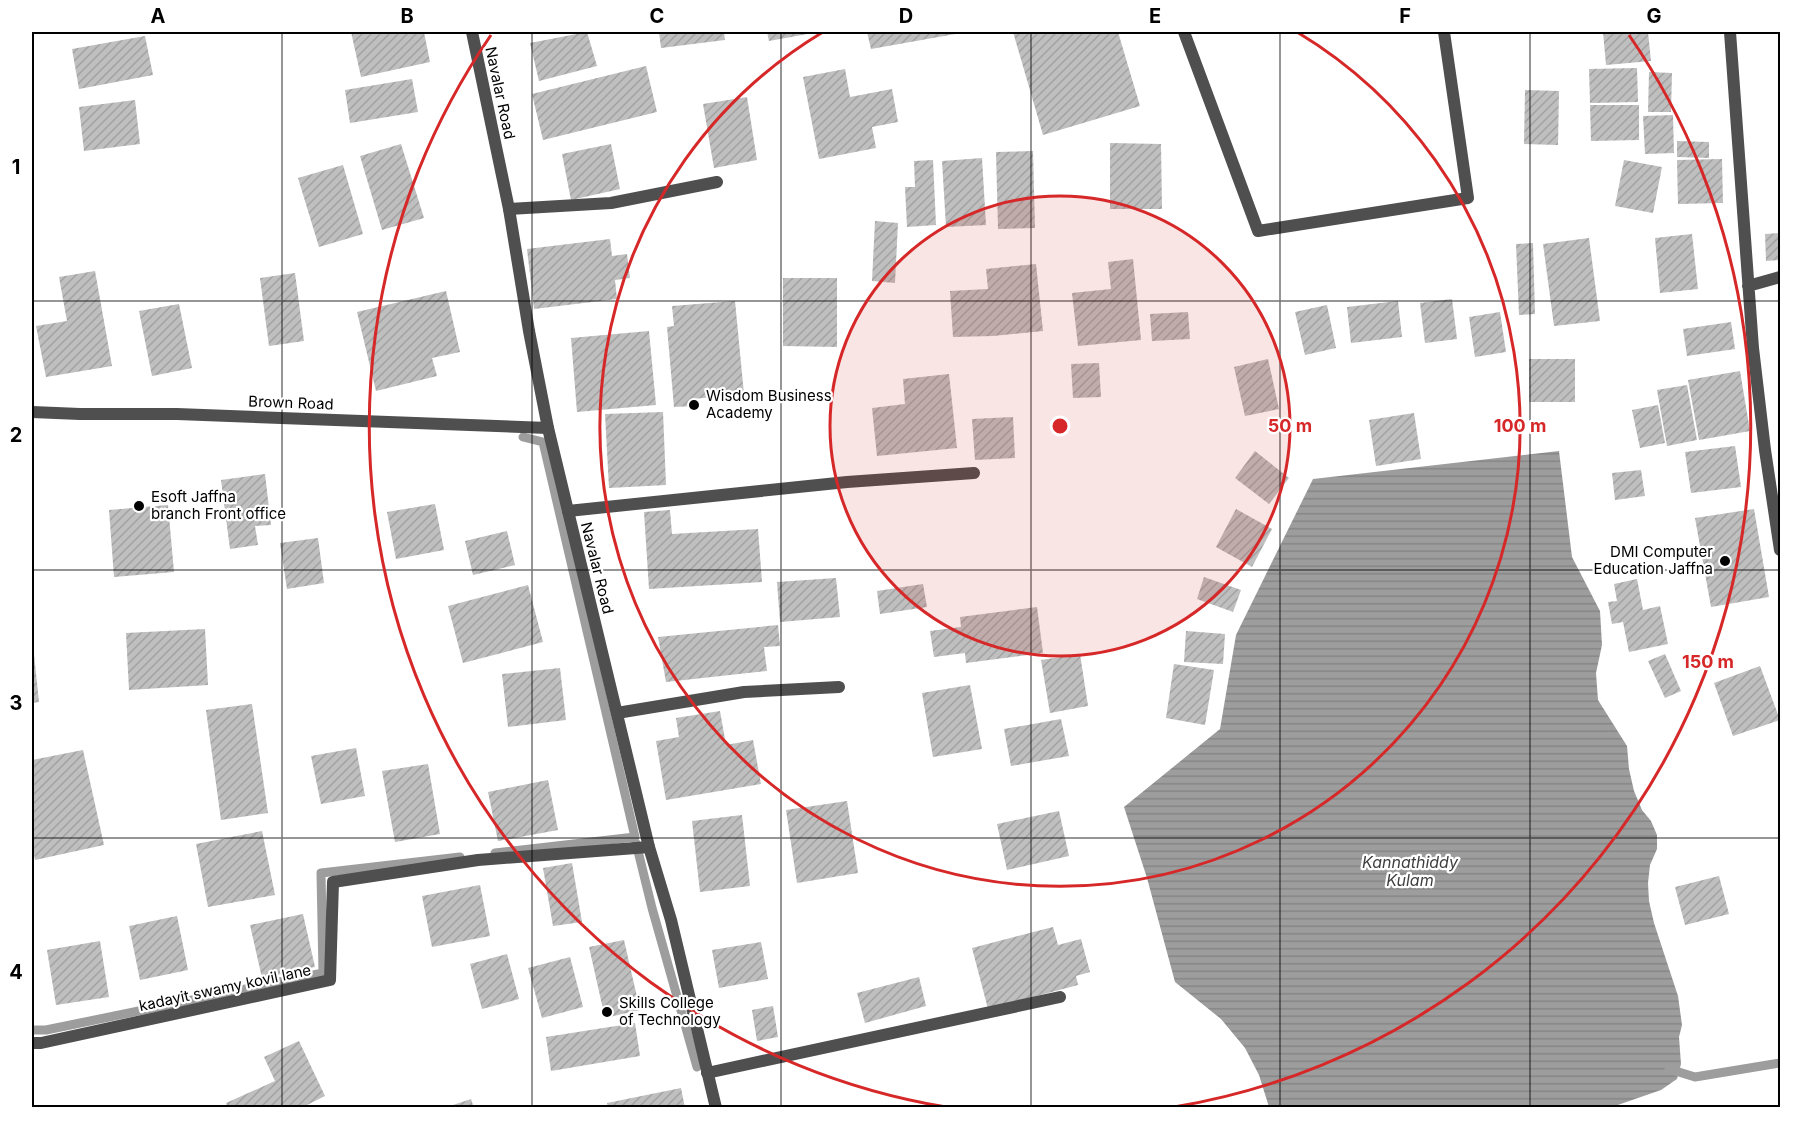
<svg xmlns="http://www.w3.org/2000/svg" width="1812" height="1139" viewBox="0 0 1812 1139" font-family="Inter,sans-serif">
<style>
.water{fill:url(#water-rules)}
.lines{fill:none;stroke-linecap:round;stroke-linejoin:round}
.stream{stroke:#9d9d9d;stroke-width:9}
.building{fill:url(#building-hatch)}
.minor{stroke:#4f4f4f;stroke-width:12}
.tertiary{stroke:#4f4f4f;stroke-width:12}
.grid{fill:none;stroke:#000;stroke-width:1.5;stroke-opacity:0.55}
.ring{fill:none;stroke:#d62828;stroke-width:3}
.poi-dot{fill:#000;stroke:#fff;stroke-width:2}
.labels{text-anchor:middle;stroke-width:4.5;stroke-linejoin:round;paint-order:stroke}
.street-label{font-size:15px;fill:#000;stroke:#fff}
.poi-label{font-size:15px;fill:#000;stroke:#fff;text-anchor:start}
.water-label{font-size:16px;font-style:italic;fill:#3e3e3e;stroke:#fff}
.centre{fill:#d62828;stroke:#fff;stroke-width:3}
.ring-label{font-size:18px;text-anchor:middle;font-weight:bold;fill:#d62828;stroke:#fff;stroke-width:4.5;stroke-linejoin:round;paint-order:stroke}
.neatline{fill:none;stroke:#000;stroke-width:2}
.grid-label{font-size:20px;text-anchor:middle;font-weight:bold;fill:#000}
</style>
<defs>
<pattern id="water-rules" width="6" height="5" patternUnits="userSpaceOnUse" patternTransform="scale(1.5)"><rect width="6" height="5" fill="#9d9d9d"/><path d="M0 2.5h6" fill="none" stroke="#858585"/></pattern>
<pattern id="building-hatch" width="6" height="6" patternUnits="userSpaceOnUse" patternTransform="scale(1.5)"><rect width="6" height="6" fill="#bfbfbf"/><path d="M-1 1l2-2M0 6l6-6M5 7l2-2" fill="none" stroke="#a2a2a2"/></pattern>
</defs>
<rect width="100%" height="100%" fill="#fff"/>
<path class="water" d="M1559 451 1572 557 1600 611 1602 645 1596 673 1598 700 1627 746 1629 769 1634 791 1642 810 1651 821 1657 835V849L1650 865 1648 883 1649 901 1654 923 1678 996 1682 1025 1679 1037 1681 1064 1677 1079 1661 1090 1612 1107H1269L1259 1075 1245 1048 1221 1019 1175 982 1147 878 1124 807 1220 729 1236 635 1313 479Z"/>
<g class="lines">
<path class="stream" d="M636 843 652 908 697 1067
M495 853 635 837 543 442 523 437
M32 1030H46L323 973 321 873 460 857
M1669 1069 1695 1077 1780 1063"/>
</g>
<path class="building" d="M351 32H424L430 62 361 77Z
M587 32 597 66 539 81 530 43Z
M659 32H724L725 40 661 48Z
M767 32H813V33L769 41Z
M867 32H961V33L871 49Z
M1013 32H1118L1140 106 1043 135Z
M1603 32H1648L1651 61 1606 65Z
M145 36 153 75 79 89 72 49Z
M646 66 657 112 543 140 532 94Z
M1637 68 1638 102 1590 103 1589 69Z
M845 69 850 97 892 89 898 122 872 127 876 148 819 159 803 77Z
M1649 72 1672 73 1671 112H1648Z
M412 79 418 112 350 123 345 90Z
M1525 90 1559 91 1558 145 1524 144Z
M747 97 757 160 714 168 703 104Z
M135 100 140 144 84 151 79 107Z
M1590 105H1639V140L1591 141Z
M1673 115 1674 153 1645 154 1643 116Z
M1677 141 1709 142V158L1677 157Z
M1110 143 1161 144 1162 209H1110Z
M401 144 424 218 382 230 360 156Z
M611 144 620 189 571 200 562 154Z
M1033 151 1035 228 998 229 996 152Z
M982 158 986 225 946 227 942 161Z
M1722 159 1723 203 1678 204 1677 160Z
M933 160 936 225 907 227 905 187H915L914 161Z
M1624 160 1662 167 1653 213 1615 206Z
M343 165 363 234 319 247 298 178Z
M875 221 898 223 895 283 872 281Z
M1780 233V260L1766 261 1765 234Z
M1692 234 1698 289 1660 293 1655 238Z
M1589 238 1600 321 1554 326 1543 244Z
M610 239 612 256 627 254 630 278 615 280 617 299 534 309 527 249Z
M1533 243 1535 314 1519 315 1516 244Z
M1133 259 1141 340 1078 346 1072 293 1111 289 1108 262Z
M1036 264 1043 331 993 336 953 337 950 291 988 289 986 269Z
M95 271 112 366 46 377 36 326 67 321 59 277Z
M295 273 304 341 269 346 260 278Z
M783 278H837V347L783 346Z
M446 291 460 352 432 358 437 376 376 391 357 312Z
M1452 299 1457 339 1425 343 1420 303Z
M735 301 744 394 693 399 694 406 674 407 667 327 674 326 672 306Z
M1398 301 1402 337 1351 343 1347 307Z
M179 304 192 368 152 376 139 311Z
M1327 305 1336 348 1305 355 1295 312Z
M1188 312 1190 339 1152 341 1150 314Z
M1500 312 1506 352 1475 357 1469 317Z
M1731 322 1735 349 1687 356 1683 329Z
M649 331 656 405 577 412 571 338Z
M1268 359 1279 409 1245 416 1234 367Z
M1529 359H1575V402H1529Z
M1099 363 1101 397 1073 398 1071 364Z
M1740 371 1750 431 1699 440 1688 380Z
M949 374 957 448 877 456 872 408 905 404 903 379Z
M1687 385 1697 440 1667 446 1657 390Z
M1658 405 1665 443 1640 448 1632 410Z
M663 412 666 485 609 488 605 414Z
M1414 413 1421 459 1376 466 1369 420Z
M1013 417 1015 458 975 460 972 419Z
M1735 446 1741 487 1691 493 1685 452Z
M1255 451 1289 478 1269 504 1235 478Z
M1641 470 1645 496 1615 500 1612 473Z
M265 474 271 525 255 526 258 545 230 549 221 480Z
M435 504 444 550 396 559 387 512Z
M168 505 174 572 114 577 109 510Z
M1236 509 1272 529 1252 567 1216 547Z
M1754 509 1769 597 1711 607 1695 518Z
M670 510 672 534 758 529 762 582 649 589 644 512Z
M507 531 515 565 473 575 465 541Z
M318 538 324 583 287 589 280 543Z
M1204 577 1241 590 1233 612 1197 599Z
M836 578 840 617 780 622 777 582Z
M1637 579 1643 610 1660 606 1668 644 1629 652 1623 622 1612 624 1608 602 1617 601 1614 584Z
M923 584 927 607 880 614 877 591Z
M528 585 543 642 463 663 448 606Z
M1037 607 1043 653 966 663 965 653 934 657 930 631 961 627 960 617Z
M778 625 780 646 764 647 767 671 666 682 658 637Z
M205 629 208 685 129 690 126 633Z
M1186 631 1225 634 1223 664 1184 662Z
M34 654 39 702 32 703V655Z
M1080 654 1088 706 1050 713 1041 660Z
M1665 654 1681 691 1665 698 1648 661Z
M1174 664 1214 670 1205 725 1166 718Z
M1760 666 1780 720 1733 736 1714 683Z
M560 668 566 720 508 727 502 674Z
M970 685 982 749 933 757 922 693Z
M252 704 268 813 221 820 206 710Z
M720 711 726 745 753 740 761 784 666 800 656 741 679 737 676 718Z
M1061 719 1069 756 1011 766 1004 729Z
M356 748 365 796 321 804 311 756Z
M83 750 104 845 35 860 32 843V760Z
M428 764 440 834 395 842 382 771Z
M548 780 558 830 498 841 488 792Z
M847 801 858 873 797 883 786 810Z
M1059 811 1069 856 1007 870 997 824Z
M742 815 750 886 700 892 692 821Z
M262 831 275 895 208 907 196 844Z
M572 863 582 922 553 926 543 868Z
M1719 876 1729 914 1685 925 1675 887Z
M480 885 490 936 432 947 422 896Z
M303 914 315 967 262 978 250 925Z
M177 916 188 970 140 980 129 926Z
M1053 927 1058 945 1081 939 1090 972 1076 976 1078 985 988 1009 972 948Z
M624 940 640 1010 605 1018 589 947Z
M100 941 109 997 56 1005 47 950Z
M761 942 768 979 719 988 712 950Z
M507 954 519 999 482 1009 470 964Z
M570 957 583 1007 542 1018 528 968Z
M919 977 926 1006 865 1023 857 993Z
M773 1006 778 1037 757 1041 752 1010Z
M635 1023 640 1056 551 1071 546 1037Z
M299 1041 325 1096 301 1108H228L226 1103 275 1081 264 1057Z
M681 1088 685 1108H608L607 1103Z
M471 1099 474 1108H447V1107Z"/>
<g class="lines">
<path class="minor" d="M1184 32 1258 231 1468 198 1444 32
M1730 32 1753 348 1765 450 1780 550
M509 209 611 203 717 182
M1748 286 1780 277
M32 412 80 414H177L548 428
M568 511 847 482 974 473
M617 713 744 692 839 687
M32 1043H41L330 980 333 882 478 860 649 847
M707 1073 1060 997"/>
<path class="tertiary" d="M472 32 509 209 529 331 548 428 649 847 671 920 716 1108"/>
</g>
<path class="grid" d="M282 32V1108M532 32V1108M781 32V1108M1031 32V1108M1280 32V1108M1530 32V1108M32 301H1780M32 570H1780M32 838H1780"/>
<circle cx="1060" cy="426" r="230" fill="#d62828" fill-opacity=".12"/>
<g class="ring">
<circle cx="1060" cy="426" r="230"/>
<path d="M1297 32A460 460 0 1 1 823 32"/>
<path d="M946 1107A690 690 0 0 1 491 35M1629 35A690 690 0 0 1 1174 1107"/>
</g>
<g class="poi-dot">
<circle cx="694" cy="405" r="6"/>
<circle cx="139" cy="506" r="6"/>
<circle cx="1725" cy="561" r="6"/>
<circle cx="607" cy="1012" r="6"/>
</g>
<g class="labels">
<g class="street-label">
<text transform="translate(500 93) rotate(78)" y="5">Navalar Road</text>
<text transform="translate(291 403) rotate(2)" y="5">Brown Road</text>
<text transform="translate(597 568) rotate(76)" y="5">Navalar Road</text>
<text transform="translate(225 988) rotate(-12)" y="5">kadayit swamy kovil lane</text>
</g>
<g class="poi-label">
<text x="706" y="401">Wisdom Business<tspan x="706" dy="17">Academy</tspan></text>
<text x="151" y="502">Esoft Jaffna<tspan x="151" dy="17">branch Front office</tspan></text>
<text x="1713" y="557" text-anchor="end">DMI Computer<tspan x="1713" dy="17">Education Jaffna</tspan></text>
<text x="619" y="1008">Skills College<tspan x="619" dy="17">of Technology</tspan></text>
</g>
<g class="water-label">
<text x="1410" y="868">Kannathiddy<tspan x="1410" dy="18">Kulam</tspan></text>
</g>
</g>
<circle cx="1060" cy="426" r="9" class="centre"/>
<g class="ring-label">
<text x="1290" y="432">50 m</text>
<text x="1520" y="432">100 m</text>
<text x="1708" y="668">150 m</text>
</g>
<rect width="1812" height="1139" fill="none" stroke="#ffffff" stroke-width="66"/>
<rect x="33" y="33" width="1746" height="1073" class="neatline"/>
<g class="grid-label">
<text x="158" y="23">A</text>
<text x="407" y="23">B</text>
<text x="657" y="23">C</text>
<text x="906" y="23">D</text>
<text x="1155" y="23">E</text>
<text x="1405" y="23">F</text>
<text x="1654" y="23">G</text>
<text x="16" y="174">1</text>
<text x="16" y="442">2</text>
<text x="16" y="710">3</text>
<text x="16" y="979">4</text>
</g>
</svg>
